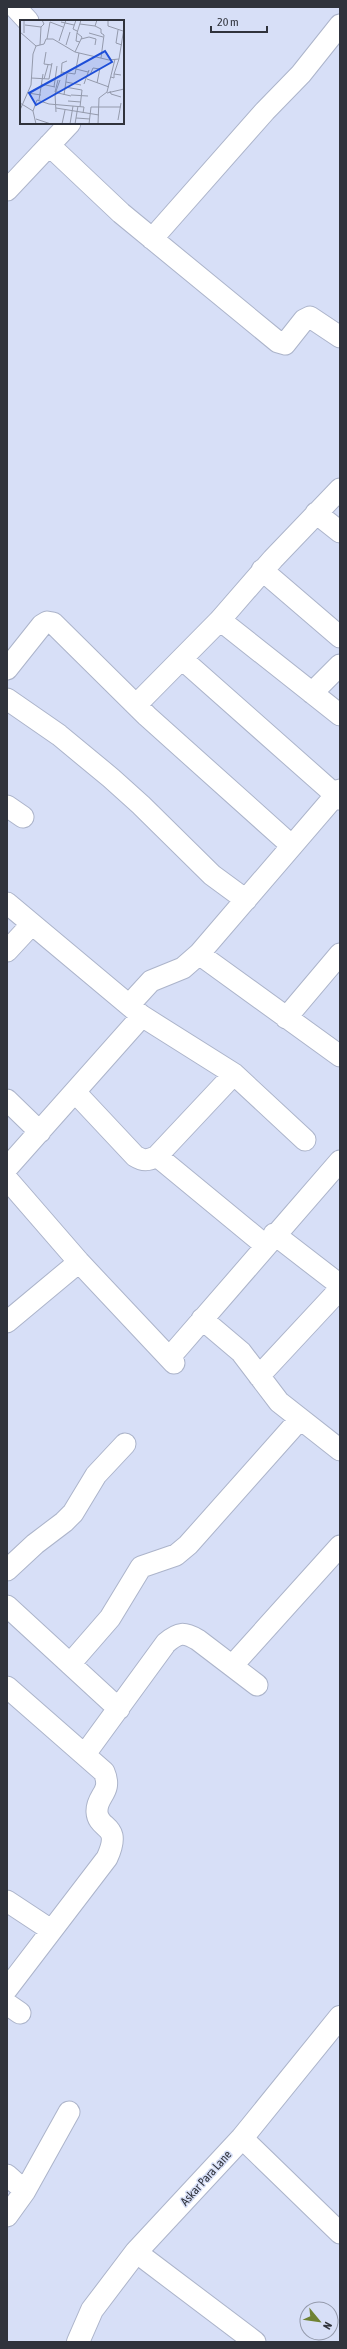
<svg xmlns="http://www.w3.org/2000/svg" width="347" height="2349" viewBox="0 0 347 2349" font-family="'Asap Condensed',sans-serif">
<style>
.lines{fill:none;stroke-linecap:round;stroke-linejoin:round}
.street-casing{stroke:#acb4ca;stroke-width:23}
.secondary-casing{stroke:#acb4ca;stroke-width:24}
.street{stroke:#fff;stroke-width:21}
.secondary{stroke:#fff;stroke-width:22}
.labels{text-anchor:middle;stroke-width:3;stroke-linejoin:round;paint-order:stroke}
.street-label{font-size:12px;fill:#30333c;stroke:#d7dff7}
.inset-road{fill:none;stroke:#949aac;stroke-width:1}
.view{fill:#1d4ed8;fill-opacity:0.15;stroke:#1d4ed8;stroke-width:2}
.inset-edge{fill:none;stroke:#30333c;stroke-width:2}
</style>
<rect width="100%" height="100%" fill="#d7dff7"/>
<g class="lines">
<g class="street-casing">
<path id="street" d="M15 7 28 21
M49 145 121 213 278 342 285 344 304 320 310 317 340 337
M7 190 70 123
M152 239 265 111 301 74 340 25
M316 513 340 532
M262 570 340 637
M220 620 340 715
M182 659 340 799
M7 669 42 625 47 622 53 623 147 716 292 846
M312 693 340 665
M7 699 59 735 111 778 141 805 212 875 246 900
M136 705 220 620 273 559 340 489
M7 806 23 817
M7 903 142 1016 234 1074 305 1140
M7 951 32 924
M199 954 340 1056
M129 1005 151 981 183 968 199 954 340 790
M286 1018 340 954
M75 1092 135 1156C143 1161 148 1161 157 1156L234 1074
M7 1100 40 1132
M157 1156 265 1245
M7 1168 142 1016
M7 1179 79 1262 174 1363
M274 1234 340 1285
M202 1319 241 1352 279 1402 340 1450
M7 1322 79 1262
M170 1357 340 1161
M259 1376 340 1289
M7 1570 35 1544 64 1522 73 1513 96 1475 125 1444
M7 1606 119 1709
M70 1664 110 1618 141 1567 176 1555 188 1545 300 1419
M232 1666 340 1546
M7 1687 104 1772C113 1793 96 1795 97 1812 98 1831 123 1823 107 1858L7 1989
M85 1754 166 1643C179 1632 184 1632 198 1640L257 1685
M7 1901 51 1930
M7 2004 20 2013
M242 2138 340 2233
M7 2175 25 2191
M7 2216 25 2191 69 2112
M136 2252 255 2342"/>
</g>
<g class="secondary-casing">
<path id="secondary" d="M78 2342 92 2310 136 2252 242 2138 340 2017"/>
</g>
<use href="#street" class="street"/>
<use href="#secondary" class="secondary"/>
</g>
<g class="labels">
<g class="street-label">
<text transform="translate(206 2178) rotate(-48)" y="4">Askar Para Lane</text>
</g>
</g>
<g transform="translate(20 20)">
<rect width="104" height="104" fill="#d7dff7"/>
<path class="inset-road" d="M4 0V13M56 0 53 9 57 11M77 0 75 6 81 9V13L84 15 81 38M88 0V6L103 11M41 2 54 5M60 4 75 6M5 5 21 7M98 10 96 23 102 25M0 12 16 26 24 24 26 19H33L55 32 89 40 99 39 104 8M57 13 56 21 60 22M69 13 83 17M27 19 30 2 43 7M61 19 69 17 76 19 75 25M39 21 46 0M20 25 21 7 24 4 22 0M46 25 50 12M26 32 24 44 32 45M55 32 62 17 57 13 61 0M56 49 68 52M41 52 55 54M55 54 59 33M94 54 99 39M70 55 73 48 80 49M41 56 42 43 47 41M91 57 94 58V54L101 55M11 58 29 59 32 43M24 59 28 45M67 59 89 67M38 60 35 72H38M46 62 61 65M77 63 80 48M21 64 35 67M64 64 69 50M34 67 37 46M45 67 62 70 60 87M90 71 91 74 101 77M8 73 21 75M38 73 51 76M87 73 104 69M44 75 47 54M51 75 68 76M19 80 23 54M48 81 61 82M0 83 13 91 16 104M36 88 79 95M0 90 11 65 13 34 16 26M13 91 17 80 29 84 64 87 63 93M36 92 35 74 40 60M56 98 70 99M16 99 31 104M98 100 101 83M42 104 45 90M50 104 53 86M55 104 58 86M69 104 71 87H101M78 104 79 78 87 72 95 39"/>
<path class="view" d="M85 31 92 42 16 85 9 73Z"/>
<rect width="104" height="104" class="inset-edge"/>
</g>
<rect width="347" height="2349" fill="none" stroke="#30333c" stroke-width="16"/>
<g transform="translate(319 2321) rotate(119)"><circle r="19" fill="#d7dff7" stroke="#949aac"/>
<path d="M0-3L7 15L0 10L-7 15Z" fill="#6f8233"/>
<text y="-6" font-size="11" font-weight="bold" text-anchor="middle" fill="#30333c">N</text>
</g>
<path d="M211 26v6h56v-6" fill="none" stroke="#30333c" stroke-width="2"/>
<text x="217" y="26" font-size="12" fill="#30333c" stroke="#d7dff7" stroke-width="3" paint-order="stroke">20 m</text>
</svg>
